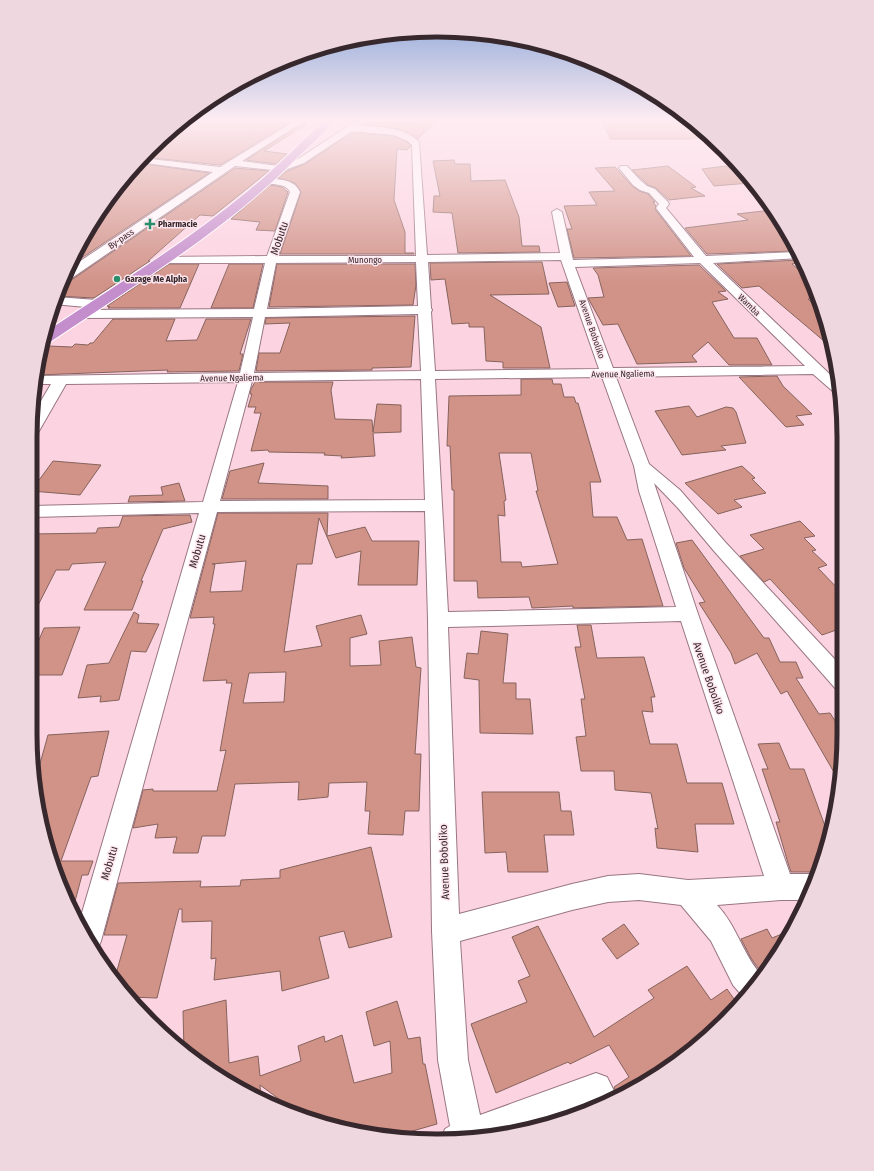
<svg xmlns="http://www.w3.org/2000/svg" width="874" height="1171" viewBox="0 0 874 1171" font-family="'Fira Sans Condensed',sans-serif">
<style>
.building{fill:#d19287;stroke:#86635d;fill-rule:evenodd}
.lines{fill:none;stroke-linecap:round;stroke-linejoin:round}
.minor-casing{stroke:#997682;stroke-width:2}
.trunk-casing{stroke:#fff;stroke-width:2}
.minor{fill:#fff;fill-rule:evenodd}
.trunk{fill:#c48ecc;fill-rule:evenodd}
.poi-dot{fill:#298e6a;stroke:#fee6ee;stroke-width:1.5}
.labels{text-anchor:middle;stroke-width:3;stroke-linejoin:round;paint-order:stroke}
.far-poi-label{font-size:9px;font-weight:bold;fill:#37282d;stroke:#fee6ee;text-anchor:start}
.far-street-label{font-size:9px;fill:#37282d;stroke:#fee6ee}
.street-label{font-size:11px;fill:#37282d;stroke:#fee6ee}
.rim{fill:none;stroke:#37282d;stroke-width:5}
</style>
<rect width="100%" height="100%" fill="#fcd4e1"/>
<path class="building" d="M190 121H290L287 123H289L220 165 143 157 149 149 177 125Z
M618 121H691L708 134H696L698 138H690L691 139H610L603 122Z
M435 122 418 139 399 129 363 125 365 123Z
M302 124H307L264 151 287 154 276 164 246 160Z
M352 133 394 136 407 142 411 146 407 150 397 149 394 200 405 232V253H414V254H280L301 192 295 183 278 178 285 172 305 164Z
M454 160 455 164H470L471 181 505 180 519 217 522 246H539L540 252 458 253 452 213 433 212 434 196H440L433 161Z
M138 163 209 173 68 267 98 211 118 187 134 177 127 176Z
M668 166 696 187 691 188 705 196 669 200 656 188 648 185 632 170Z
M726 166 750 183 714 186 702 169Z
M615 167 632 186 639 191 648 194 655 202H653L656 206 655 209 691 256 574 258 567 229H572L564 206 597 205 589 192 615 191 595 168Z
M235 168 269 171 213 216 200 215 148 261H150L94 298 56 296 60 283H67Z
M270 185 282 187 288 192 275 231 256 230 260 222 231 219Z
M772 210 795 251 707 254 685 228 748 220 737 214Z
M800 260 802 262 792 264 814 283 818 298 808 299 821 311 831 347 759 286 742 288 717 264Z
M542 262 549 294 490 295 541 327 550 368H503V362L486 361 484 327H469V323L452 324 445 279 431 280 430 263Z
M169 264H199L180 308H108L110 307 107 306Z
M229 264H263L253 308H211Z
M277 264H415L416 285 413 305 269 307Z
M699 265 726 291 718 292 728 299 712 302 734 338H757L772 365H729L708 342 692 356 697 362 637 364 618 324 603 325 588 298 604 297 598 275 593 268Z
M567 282 575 306 558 307 549 283Z
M412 316H415L411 367 372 368V370L256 371 259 353H280L290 323 265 324 266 318Z
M113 319H175L166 341 197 340 206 319H251L240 354H243L239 371 167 372 168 370 37 375 39 358 49 346 72 347 75 344 88 345 90 343H93Z
M777 376 783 386 812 414 796 416 804 425 786 427 739 377Z
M521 379H552L553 384H561L564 397H574L576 403H578L601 482H590L593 517H617L627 540 642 539 663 606 573 608V606L532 608 529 597 478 598 477 581H454V490H452L450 446H447L449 396 521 395ZM499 453H531L538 491H536L558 564 522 567 521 562H501L498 515 505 516 504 501 506 500Z
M255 382H333L331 390 335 419 372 420 373 432 377 404 401 405V432L373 433 375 456 341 458 342 456 324 455 325 453 269 452 268 450 251 451 261 413H254L256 407H248L252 394H250L251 389Z
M689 406 697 417 726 407 733 408 736 412 746 443 721 446 726 450 682 455 655 411Z
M53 461 101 465 80 495 31 491Z
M264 463 258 483 328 486V499H222L230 471Z
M742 466 755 478 752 479 766 493 734 500 742 507 718 514 685 483Z
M179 483 185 501 128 502 130 496 163 495 161 487Z
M218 513H328L327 536 365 527 372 541H419L417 585H358L361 551 336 558 319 518 312 564H297L284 652 322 646 316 626 361 615 367 634 350 638V666L381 665 379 641 412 637 416 667 421 668 415 754H421L419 811H405L403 835 368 834 370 811H365L367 782 329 783 328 797 298 800 299 782 235 784 225 836H202L198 853H173L177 837 155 838 158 824 133 828 143 790 153 789V791H217L226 750 220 751 232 683H226L227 680 203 681 215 624H213L214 617 190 618ZM246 561 242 591 210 592 215 564H212ZM286 672 284 702 243 703 249 673Z
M190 515 192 522 163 529 141 581H143L132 610H84L106 562 72 564 69 570H56L30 621 31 534 96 533 98 528 119 527 123 516Z
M800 521 815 536 804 538 816 550 812 551 827 565 818 568 842 593V628L822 635 770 579 764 582 740 556 764 549 750 535Z
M692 540 764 638H769L780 662H796L803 678H796L819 714 830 713 843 733V761L839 781 787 691 781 694 757 653 735 664 731 653 699 603 705 602 684 568 676 543Z
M134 612 139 615 137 623 159 624 146 652 131 651 119 700 100 702 101 696 78 698 87 665 109 663Z
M577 625H591L597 658 644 657 655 697H651L653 712 642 711 650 744H677L687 783H722L734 824H695L698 852 657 848 655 828 658 829 651 793 615 790 614 771H581L576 737 586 736 581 699H585L575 647H581Z
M80 627 62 675H30V661L44 628Z
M481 631 508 634 503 683H516V699H530L533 734 480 733 479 680 464 678 467 653 478 654Z
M109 731 98 776 91 777 61 861H93L88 875H82L73 909 44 840 36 778 48 735Z
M779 743 790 769H804L828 834 822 865 818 875 812 872H791L788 863 776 822H780L762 769H768L758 744Z
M482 792H559L561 811H571L574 835H544L548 872H508L506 852 485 853Z
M371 847 392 937 349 948 344 931 319 937 329 978 282 991 280 971 214 980 216 958 211 959 212 921 182 922V909H179L157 998 129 997 114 981 127 935H104L118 883 201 881 200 887 240 886 241 880 280 878V870Z
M624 924 639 944 617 959 602 939Z
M538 926 594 1037 654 998 648 990 687 966 711 1000 727 989 739 1006 685 1057 640 1087 618 1097 614 1087 629 1077 609 1045 570 1064 568 1062 496 1093 471 1024 527 1002 518 981 530 976 512 937Z
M767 929 772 938 794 929 790 937 763 975 751 958 741 939Z
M226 1000 229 1063 258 1056 260 1076 301 1061 298 1046 324 1036 325 1042 342 1035 354 1083 392 1073 390 1041 374 1046 366 1012 397 1001 408 1039 420 1037 423 1064H425L437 1124 395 1136 357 1133 298 1113 260 1085 261 1100 257 1099 184 1050 183 1011Z"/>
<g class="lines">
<g class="minor-casing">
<path id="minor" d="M295 121H304L242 161 278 166 298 159 356 121H365L359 126C379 127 404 127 419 142L427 255 560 253 552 212 557 209 562 212 573 260 694 257 656 208 659 204 649 193 640 190 633 185 619 168 621 166H627L640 180 647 186 655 189 668 202 669 204 666 208 706 256 796 252 800 258 713 263 840 384 841 395 836 394 813 374 616 377 649 464 680 490 726 543 842 667 843 690 835 688 714 551 678 508 654 483 698 614 790 874H812L817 876 807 900H781L717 905C737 926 743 955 762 976L745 999 733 985 711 941 681 905 639 900 608 902 572 910 460 941 468 1060 480 1115 596 1073 607 1077 617 1097 590 1109 589 1106 537 1125 464 1140 441 1139 445 1129 450 1126 438 1060 432 931 428 620 425 511 217 512 101 941 97 951 94 952 85 938 79 923 199 513 31 517V506L203 502 238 382 66 384 39 431 36 434 31 436V418L51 384H35L37 376 240 373 253 317 82 318 78 317 76 314 78 311 82 310 254 309 265 263H163L159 262 157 260 159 258 163 257 267 256 290 192C286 183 273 185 265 183L263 181 265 179 268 178C281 180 294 179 300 192L278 256H416L412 145 408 141 394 135 352 131 304 163 282 171 235 166 66 282H61L67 270 213 172 138 162 142 158 220 167ZM561 260 599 369 435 371 431 312 432 310 431 308 428 262ZM416 262 418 306 267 309 276 263ZM700 263 805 366 613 368 575 267ZM418 314 421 371 254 373 265 317ZM602 377 634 466 639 491 676 607 448 612 435 379ZM421 379 425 500 220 501 252 381ZM681 621 764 876 688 880 639 874 608 876 572 884 459 914 448 627Z
M56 297 97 300 101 301 103 304 101 307 97 308 53 304Z"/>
</g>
<g class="trunk-casing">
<path id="trunk" d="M324 121H334C324 134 309 146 297 158 224 232 133 286 47 344L42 346 44 333C113 287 184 244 248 191 275 169 299 144 324 121Z"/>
</g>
<use href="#minor" class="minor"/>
<use href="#trunk" class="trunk"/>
</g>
<linearGradient id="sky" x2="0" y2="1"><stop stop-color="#83a1d6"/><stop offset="0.42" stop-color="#feecf2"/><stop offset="1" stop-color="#feecf2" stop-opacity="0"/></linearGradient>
<rect width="874" height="285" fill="url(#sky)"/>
<g class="poi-dot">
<path d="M148 218h4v4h4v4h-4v4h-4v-4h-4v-4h4z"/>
<circle cx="117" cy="279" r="4"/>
</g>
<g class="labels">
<g class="far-poi-label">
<text x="158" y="227">Pharmacie</text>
<text x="125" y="282">Garage Me Alpha</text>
</g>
<g class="far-street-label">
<text transform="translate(121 239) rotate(-34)" y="3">By-pass</text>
<text x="365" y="263">Munongo</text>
<text transform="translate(749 305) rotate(44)" y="3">Wamba</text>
<text transform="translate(592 329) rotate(71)" y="3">Avenue Boboliko</text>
<text transform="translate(623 374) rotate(-1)" y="3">Avenue Ngaliema</text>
<text transform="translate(232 378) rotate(-1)" y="3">Avenue Ngaliema</text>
</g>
<g class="street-label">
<text transform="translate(279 238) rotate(-71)" y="4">Mobutu</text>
<text transform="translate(197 551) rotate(-74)" y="4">Mobutu</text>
<text transform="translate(709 678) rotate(71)" y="4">Avenue Boboliko</text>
<text transform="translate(444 862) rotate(-92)" y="4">Avenue Boboliko</text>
<text transform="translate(109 863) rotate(-74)" y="4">Mobutu</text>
</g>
</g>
<path d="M0 0H874V1171H0ZM437 37H437A400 400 0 0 1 837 437V734A400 400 0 0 1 437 1134H437A400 400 0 0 1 37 734V437A400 400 0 0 1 437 37Z" fill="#eed7df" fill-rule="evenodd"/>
<path class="rim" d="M437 37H437A400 400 0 0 1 837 437V734A400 400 0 0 1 437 1134H437A400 400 0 0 1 37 734V437A400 400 0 0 1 437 37Z"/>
</svg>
